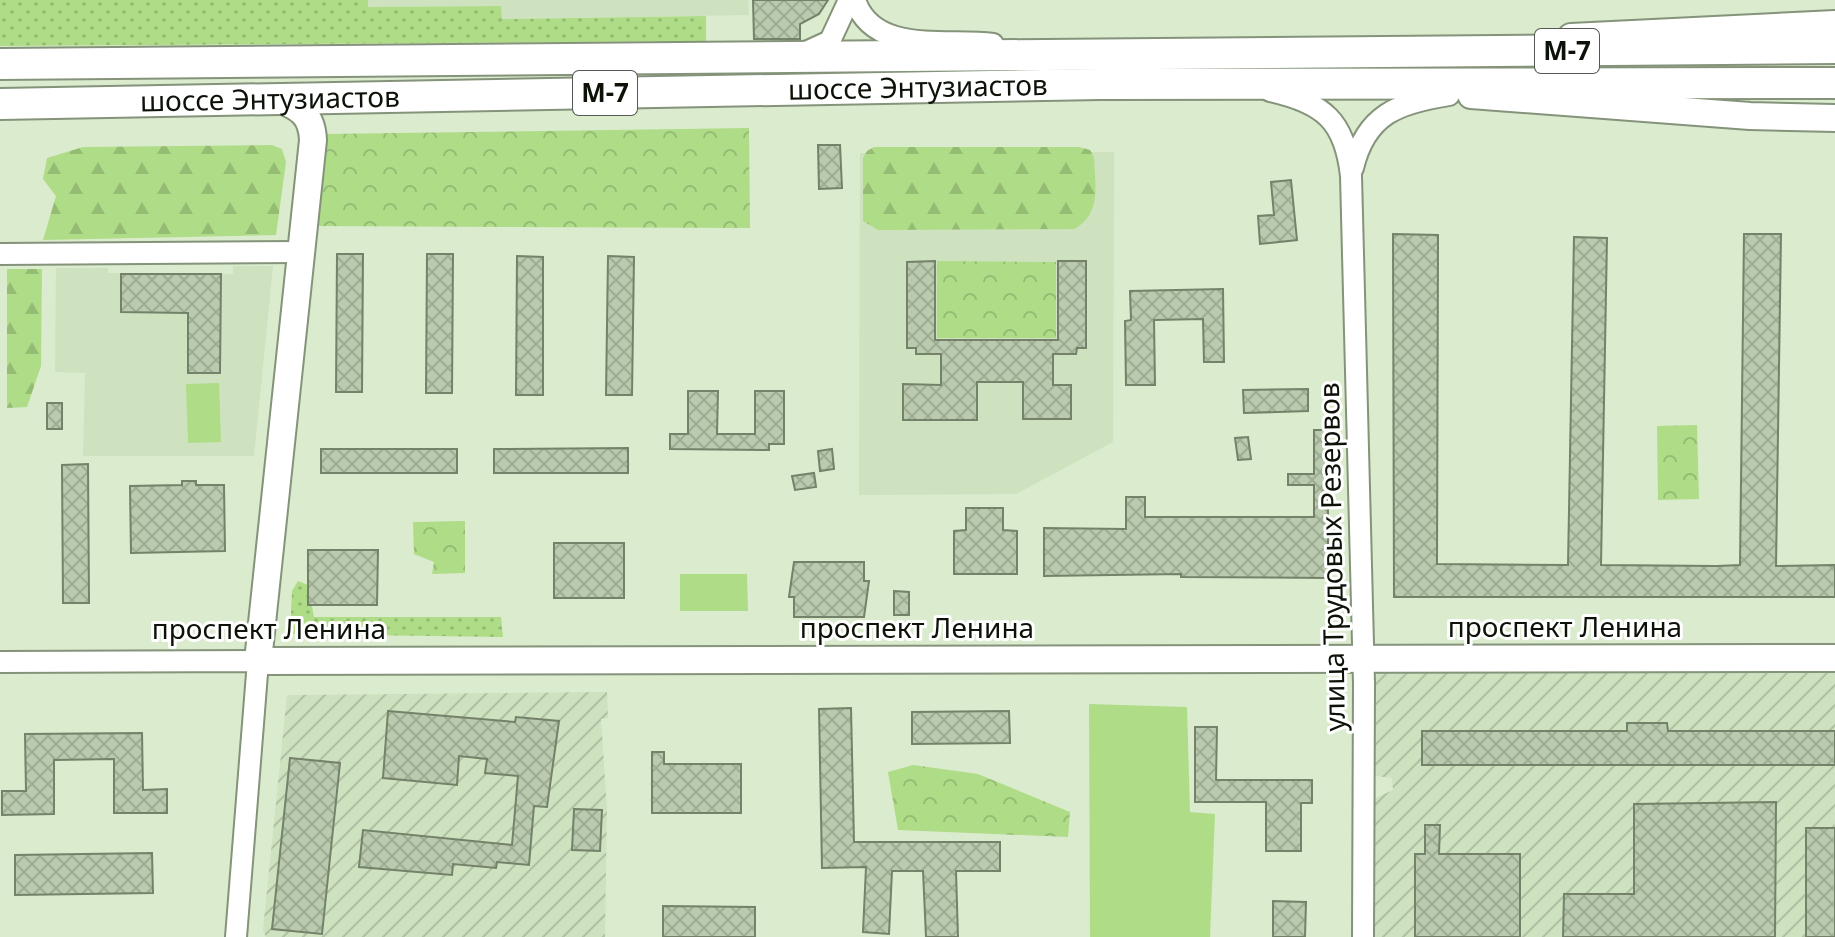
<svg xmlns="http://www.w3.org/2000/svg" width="1835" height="937" viewBox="0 0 1835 937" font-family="'Noto Sans',sans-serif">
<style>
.built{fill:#cee2bf}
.industrial{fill:url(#industrial-furrows)}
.grass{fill:url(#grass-dots)}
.forest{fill:url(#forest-firs)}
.park{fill:url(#park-crowns)}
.garden{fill:#afdc87}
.building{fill:url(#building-cross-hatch);stroke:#738268;stroke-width:2}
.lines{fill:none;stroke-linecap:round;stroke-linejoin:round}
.minor-casing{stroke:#849379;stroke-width:24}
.major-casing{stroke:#849379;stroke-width:30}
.highway-casing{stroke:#849379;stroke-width:34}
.minor{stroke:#fff;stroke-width:20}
.major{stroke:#fff;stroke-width:26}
.highway{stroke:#fff;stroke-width:30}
.labels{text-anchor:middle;stroke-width:6;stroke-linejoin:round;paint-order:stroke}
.shield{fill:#fff;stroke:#555952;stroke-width:2}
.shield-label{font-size:26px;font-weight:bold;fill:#0c1208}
.street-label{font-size:28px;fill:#0c1208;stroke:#fff}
</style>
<defs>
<pattern id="industrial-furrows" width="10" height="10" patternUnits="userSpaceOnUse" patternTransform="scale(2)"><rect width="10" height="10" fill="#cee2bf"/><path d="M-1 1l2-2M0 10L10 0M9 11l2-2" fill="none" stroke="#b0c1a3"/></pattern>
<pattern id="grass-dots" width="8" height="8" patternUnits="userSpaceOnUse" patternTransform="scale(2)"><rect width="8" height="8" fill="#afdc87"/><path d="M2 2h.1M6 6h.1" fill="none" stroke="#95bc73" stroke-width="1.8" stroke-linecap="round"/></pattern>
<pattern id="forest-firs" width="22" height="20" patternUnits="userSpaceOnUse" patternTransform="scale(2)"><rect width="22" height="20" fill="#afdc87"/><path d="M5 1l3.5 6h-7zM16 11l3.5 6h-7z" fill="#95bc73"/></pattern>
<pattern id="park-crowns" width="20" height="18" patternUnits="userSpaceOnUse" patternTransform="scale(2)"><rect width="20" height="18" fill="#afdc87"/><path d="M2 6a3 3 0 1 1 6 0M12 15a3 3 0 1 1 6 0" fill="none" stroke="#95bc73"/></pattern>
<pattern id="building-cross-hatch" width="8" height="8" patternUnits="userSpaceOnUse" patternTransform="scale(2)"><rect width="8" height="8" fill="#bacaae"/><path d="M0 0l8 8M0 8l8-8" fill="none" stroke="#9fac94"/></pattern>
</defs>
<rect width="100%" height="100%" fill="#dbebce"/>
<path class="built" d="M368 0H748L749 15 502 19 501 6 368 7Z
M1114 152 1113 442 1016 494 859 495 860 153Z
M233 266H273L254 456H83L85 373 55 372 56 268H108V273L233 274Z"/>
<path class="industrial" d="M1835 664V937H1370V807L1376 798 1393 790 1392 778 1376 776 1369 766 1374 677 1385 667Z
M607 692 608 718 601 719 607 810 605 937H266L263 930 287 695Z"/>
<path class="grass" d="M0 0H368V7L501 6 502 19 706 16V41L0 46Z
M298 581 308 585 314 617H501L503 637 290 634 292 591Z"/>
<path class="forest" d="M272 145 282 149 286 162 276 235 43 240 56 196 43 179 47 158 83 147Z
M874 147H1079L1090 150 1094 157C1095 185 1102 214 1074 229L878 230 863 221V158L867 151Z
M7 269H42L41 366 27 407 7 408Z"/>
<path class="park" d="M749 128 750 228 313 226 325 134Z
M937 261 1056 262V338H937Z
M1697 425 1699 499 1658 500 1657 426Z
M465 521V573L432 574 434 562 414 554 413 522Z
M913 765 978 774 1070 812 1068 837 898 830 888 772Z"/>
<path class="garden" d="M219 383 221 442 188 443 186 384Z
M680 574H747L748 611H680Z
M1089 704 1187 707 1190 812 1215 814 1210 937H1090Z"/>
<path class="building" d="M753 0H828L819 14 800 24V39H754Z
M818 145H840L842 188 819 189Z
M1291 180 1297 240 1260 244 1258 216 1274 215 1271 182Z
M1393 234 1438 235 1437 564 1568 565 1574 237 1607 238 1601 565 1717 566 1740 565 1744 234H1781L1776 566 1835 565V597H1394Z
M337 254H363L362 392H336Z
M427 254H453L452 393H426Z
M517 256 543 257V395H516Z
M608 256 634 257 632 395H606Z
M935 261V340H1058V261H1086V348H1077L1076 354H1053V385H1071V419H1023V382H977V420H903V384L941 385V354H916V348H907V262Z
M121 274H221L220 373H188V313L121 312Z
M1223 289 1224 362H1204L1203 319 1154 320 1155 385H1126L1125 321 1131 320 1130 291Z
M1308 389V411L1244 413 1243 390Z
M688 391H718L717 434H755V391H784V444H769V450L670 449V434H688Z
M47 403H62V429H47Z
M1314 430H1328V578L1181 577V574L1044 576V528L1126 529V497H1145V517H1314V485H1288V474H1314Z
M1248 437 1251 459 1238 460 1235 438Z
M628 448V473H494V449Z
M321 449H457V473H321Z
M832 449 834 469 820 471 818 451Z
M88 464 89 603H63L62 465Z
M814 473 816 487 795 490 792 476Z
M182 481H196V485H224L225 551 131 553 130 486 182 485Z
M966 508H1003V530L1017 531V574H954V531L966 530Z
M554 543H624V598H554Z
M308 550H378L377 605H308Z
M794 562H864V581H869L864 617H794V597H789Z
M894 591 909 592V615H894Z
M851 708 854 842H1000V871H956L958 937H926L923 871H892L889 934 863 932 866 867 822 868 819 709Z
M388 711 515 722 516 717 559 721 547 807 534 806 529 865 497 862 496 868 453 864 452 875 359 867 363 830 512 845 518 776 485 773 487 759 459 756 457 785 383 778Z
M1009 711 1010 743 912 744V712Z
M1627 723H1667L1668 731H1835V765H1422V731H1627Z
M1195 727H1217L1216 780H1312V803H1301V851H1266V802H1195Z
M142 733 143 790 167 789V813H114V759L54 760V814L2 815V791H26L25 734Z
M652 752H664V764H741V813H652Z
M290 758 340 763 322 934 272 929Z
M1776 802 1775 937H1563L1564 894H1634V804Z
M574 809 602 810 600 851 572 850Z
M1425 825H1440L1439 854H1520V937H1415V854H1425Z
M1806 828H1835V937H1806Z
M152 853 153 893 15 895V855Z
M1273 901 1306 902 1305 937H1273Z
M663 906 755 907V937H663Z"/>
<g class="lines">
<g class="minor-casing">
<path id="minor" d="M855 0C873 55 947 38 993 44
M806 52 830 41 849 0
M1270 91C1324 103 1345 121 1351 176L1364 683 1363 937
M1353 168C1366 114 1398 103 1449 95
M0 254 300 252
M0 662 258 661 236 937"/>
</g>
<g class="major-casing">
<path id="major" d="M1571 37 1835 24
M1471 95 1750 116 1835 118
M278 99C300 107 312 115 313 140L258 661 1835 658"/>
</g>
<g class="highway-casing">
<g id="highway">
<path d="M0 64 1835 48"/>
<path id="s1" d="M0 104 1100 84 1835 83"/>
</g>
</g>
<use href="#minor" class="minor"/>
<use href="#major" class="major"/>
<use href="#highway" class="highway"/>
</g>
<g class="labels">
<g class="shield">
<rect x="1535" y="29" width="64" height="44" rx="6"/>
<rect x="573" y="71" width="64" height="44" rx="6"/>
</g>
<g class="shield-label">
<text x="1567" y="60">М-7</text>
<text x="605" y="102">М-7</text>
</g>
<g class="street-label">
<text dy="10" stroke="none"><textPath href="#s1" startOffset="918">шоссе Энтузиастов</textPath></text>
<text dy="10" stroke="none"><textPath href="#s1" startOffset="270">шоссе Энтузиастов</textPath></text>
<text transform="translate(1332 557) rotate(-91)" y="10">улица Трудовых Резервов</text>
<text x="1565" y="637">проспект Ленина</text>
<text x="917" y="638">проспект Ленина</text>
<text x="269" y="639">проспект Ленина</text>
</g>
</g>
</svg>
